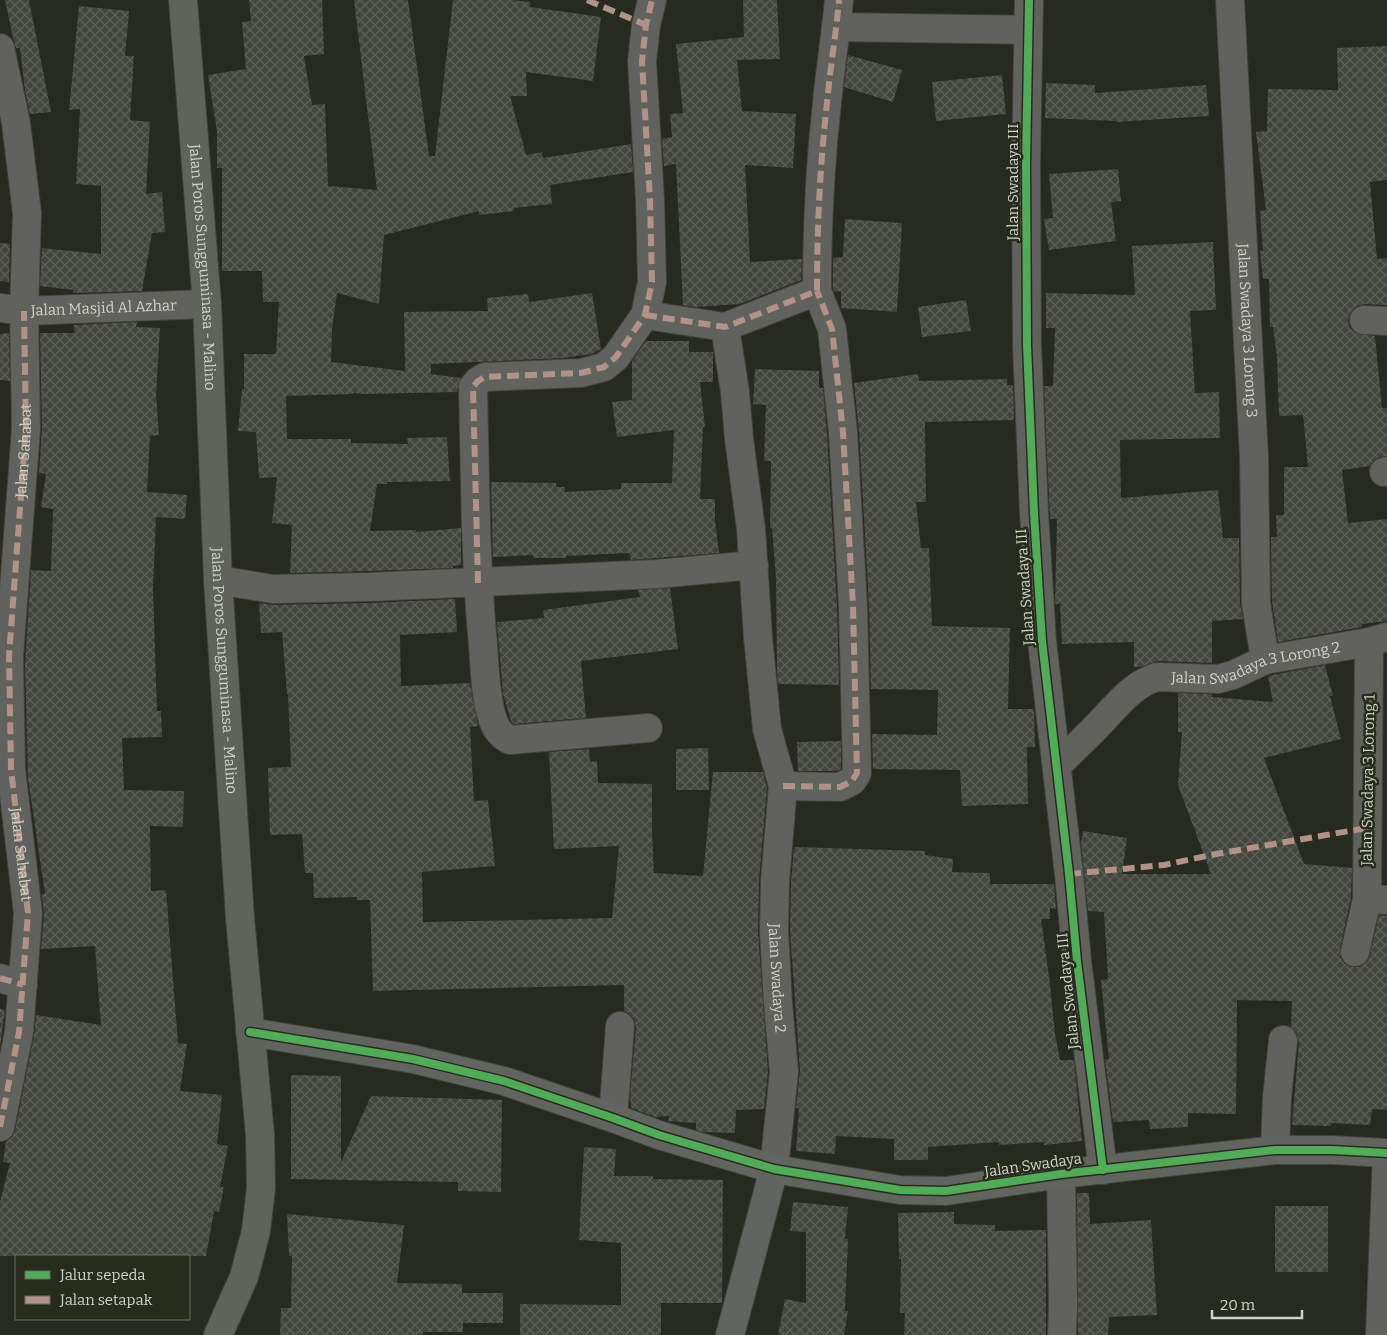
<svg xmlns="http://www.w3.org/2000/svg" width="1387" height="1335" viewBox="0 0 1387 1335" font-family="Bitter,serif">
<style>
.building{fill:url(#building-cross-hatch)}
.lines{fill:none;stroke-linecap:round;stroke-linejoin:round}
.street-casing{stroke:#41443c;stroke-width:30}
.secondary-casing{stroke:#41443c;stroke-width:30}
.primary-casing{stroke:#41443c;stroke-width:30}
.street{stroke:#61625d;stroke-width:28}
.secondary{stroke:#62655f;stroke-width:28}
.primary{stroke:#60635c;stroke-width:28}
.quiet{stroke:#af9288;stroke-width:6;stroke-dasharray:12 6;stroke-linecap:butt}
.cycleway-casing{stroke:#272d1d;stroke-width:11}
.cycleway{stroke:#51ab58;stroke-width:8}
.labels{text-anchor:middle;stroke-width:5;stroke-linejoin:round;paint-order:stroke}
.street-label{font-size:15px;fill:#cfd3c9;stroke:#272d1d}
</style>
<defs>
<pattern id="building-cross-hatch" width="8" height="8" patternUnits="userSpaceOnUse" patternTransform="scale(1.25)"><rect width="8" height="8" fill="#43463e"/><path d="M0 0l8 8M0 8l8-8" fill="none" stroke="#5d6059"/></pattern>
</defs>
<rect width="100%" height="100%" fill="#262a20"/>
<path class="building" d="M5 0H29L51 112 30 114 25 90 20 48H16L14 42Z
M249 0H322L324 54 304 56 312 105 325 104 328 186 377 190 354 0H408L429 156H435L453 0H512L530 2V7L601 17 593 81 526 72 527 96H510L526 155 542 152 543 158 631 144 633 172 550 185 552 204 514 208V211L479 215V211L384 235 379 304 337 293 332 328 331 362 405 371 404 312 488 311 487 298 528 294 529 302 592 293 601 349 591 354 563 358 431 364V374L461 378 457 392 364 394 353 393V394L286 396 287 439H351V443L408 444 407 438 447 437 450 481 387 482V484H377L370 531 416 530V532L461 528V565L453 566V568L368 571 290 573 292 525 272 523 277 477 259 478 256 432 238 431 242 389H244V354H276L279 302H263L262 271H222V168H217V131L208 75 246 69 242 22 251 21Z
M743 0H777L780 59 737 60 742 111 796 114 793 168 745 165 750 262 802 259 801 280 740 304 695 307 683 305 676 164 664 166 662 139 672 137 670 114 683 113 676 44 744 37Z
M79 6 129 11 125 56H134L130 120 150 122 146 194 162 192 165 232 152 233 142 291 73 293V290L40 286 42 248 101 254V186L76 184 80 109 69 110Z
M1387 46V180L1370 182 1377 259 1387 258V305L1365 304 1357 306 1351 312 1348 320 1350 328 1356 333 1375 336 1382 408H1387V456L1379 457 1373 461 1370 466 1342 470 1348 523 1387 519V621L1362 624V627L1278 642 1272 602 1271 537H1277L1276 515H1284V467H1308L1303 415 1279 416 1277 357 1273 327H1270L1269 279H1263L1260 251H1263L1260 211 1266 210 1256 132 1267 131 1268 89 1338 90 1337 48Z
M848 55 902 70 893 102 844 87Z
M1002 75 1006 114 936 121 932 82Z
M1046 83 1095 85V93L1206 85 1209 116 1116 122V121L1045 118Z
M1118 169 1121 201 1111 202 1116 241 1049 250 1044 219 1053 218 1049 174Z
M845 219 902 223 897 312 841 308V291L834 292 833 288V258L843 257Z
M1213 242 1216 310 1190 311 1195 393 1219 392 1220 438 1120 440 1121 498 1218 490 1223 538H1239L1240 603 1243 619 1212 621V663L1158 661 1140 667H1134V642L1062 644 1060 604H1055L1057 519H1050L1044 386H1053L1055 328H1046V293L1135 295 1132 246Z
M0 243 10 244 9 282 0 281Z
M966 300 971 331 922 337 918 307Z
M137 322 136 327 160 328 156 395 159 435 150 436 147 492 187 495 185 519 156 517 153 588 157 711H161L162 737 122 738 124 790 184 791 183 827 150 826 151 891 166 890 178 1043 187 1044 180 1091 222 1095 217 1144 228 1146 220 1187H224L219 1212 214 1211 206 1256H0V1202L10 1163 3 1162 6 1141 12 1137 15 1130 34 1035 36 1015 101 1025 95 946 41 949 44 914 42 894H45L28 778 25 664 31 570 51 571 53 509 41 507 46 474 39 473 42 428 40 333H74V325Z
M9 333 10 381 0 380V334Z
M646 341H689V352H713V382H700L705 427H703L700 499H715V521L719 553 631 560 629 553 566 556V558H534L533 555 493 557 491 482 556 483V487H565V492L621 489V483H672L674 430 617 437 612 402 632 400V361Z
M755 369 819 371V388H823L827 433 837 607 839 685 778 684 777 667 776 579 772 528H770L771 461H764L766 405 753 404Z
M918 374 919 381 1007 379V385H1013L1014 420 925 422 926 502H916L921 548H929L932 626 1010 628 1008 709H1034L1035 747H1027L1028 804 962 806 960 770 873 769 872 734 937 735 938 690 871 689 869 605 859 431 854 383Z
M670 588 678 649 581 661 586 718 514 724 511 721 503 694 497 622 544 618 543 610 640 597 638 590Z
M455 599 457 632 400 635 401 686 470 683 478 726 470 727 474 801 488 800 495 866 422 872 423 922 612 918 619 846 554 849 549 752 589 749 590 762 597 761 598 783 652 784V834L654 873 703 876 713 772H763L767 788 759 880 758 931 768 1072 764 1109 736 1110 735 1133 703 1132 696 1130V1123L668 1121 669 1116 655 1117 631 1108 630 1095 636 1027 634 1019 629 1013 624 1011V985L373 991 370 900H357V897L314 898 313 873H305L302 834 270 835 268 768 291 767 288 694H287L282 632 261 633 259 603 273 605 369 603Z
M1325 665 1333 696H1330L1341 739 1264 758 1304 864 1352 868 1351 897 1340 949V957L1345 964 1351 967H1359L1367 962 1370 955 1379 915 1387 916V1110L1372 1109 1370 1125 1331 1123V1126L1292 1125 1299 1042 1297 1033 1291 1027 1292 1001 1237 1000 1236 1114 1188 1113V1127L1150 1129 1149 1120 1113 1122 1105 1059H1109L1101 980 1108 979 1104 912 1088 911 1081 843 1083 831 1127 838 1122 874H1211L1178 785 1182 732H1178V693L1212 694V697L1273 702 1268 676Z
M841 741V769L836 771H798L797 742Z
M708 748 709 790H676V749Z
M794 847 925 851V855L953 859 952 872 990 873V884H1054L1056 909 1050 908V919H1041L1049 976 1055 1034 1060 1060H1074L1082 1141 1044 1145V1142L999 1145V1142L928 1147V1160H894V1139L836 1136 835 1154 796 1151 799 1108H796L800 1071 790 931 791 882Z
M0 1009 5 1010 0 1047Z
M291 1075 341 1076V1162L371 1096 502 1100 501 1192 458 1191V1182L291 1179Z
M584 1147 616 1149 614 1176H653V1179L723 1180 722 1303H661V1335H520V1304L621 1305V1243L579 1240Z
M1077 1193H1089L1090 1224 1151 1220 1157 1315 1109 1317 1108 1335H1078Z
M793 1202 848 1207 845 1239H848L845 1311H848L844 1335H778L785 1299 806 1303V1232L790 1231Z
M1275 1206H1328V1272H1275Z
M954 1212V1224L995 1225V1231L1046 1230V1335H904L905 1313H900L901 1259H899L898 1213Z
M287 1214 404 1225 397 1283 462 1284V1293H503V1323H463V1332H423V1335H280L281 1308H291L292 1256H289Z"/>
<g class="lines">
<g class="street-casing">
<g id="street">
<path d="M1029 0 1026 163 1027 345 1034 513 1042 641 1069 874 1077 961 1103 1170"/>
<path id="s1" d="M1230 0 1254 457 1256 603 1265 660"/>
<path d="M836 27 1028 30"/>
<path id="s2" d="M0 48 16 123 27 213 24 311 26 428 9 656 11 769 28 913 19 1032 0 1127"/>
<path id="s3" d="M0 308 24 311 207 304"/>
<path d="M645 315 725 327 817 291C817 228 820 165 827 103 830 69 836 34 839 0"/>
<path d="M1364 320 1387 321"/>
<path id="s4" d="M725 327 735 392 739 439 751 529 758 637 767 729 783 786 775 881 774 931 778 1003 784 1072 774 1169"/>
<path d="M1384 472 1387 471"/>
<path d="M218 580 273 589 369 587 656 574 754 565"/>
<path d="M1369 642 1367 899 1387 900"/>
<path d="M648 728 510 740C500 735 495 728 492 717 484 691 485 661 482 634 475 552 475 469 473 387L478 381 485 377 581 373 604 367 616 357 645 315 652 282 650 200 642 61 646 25 652 0"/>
<path id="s5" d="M1057 766C1070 752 1085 739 1098 725 1116 707 1131 685 1157 677L1218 679 1233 675 1265 660 1369 642 1387 637"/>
<path d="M783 786 840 787 852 781 857 773 853 606 843 432 832 329 817 291"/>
<path d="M1355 952 1367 899"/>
<path d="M0 978 23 985"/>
<path d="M613 1118 620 1026"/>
<path d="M1275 1150 1277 1097 1283 1040"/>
<path d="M1061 1174 1063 1306 1062 1335"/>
<path d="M1380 1335 1387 1153"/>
</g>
</g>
<g class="secondary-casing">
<path id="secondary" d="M250 1032 413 1059 504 1081 613 1118 659 1135 774 1169 900 1190 946 1191 1061 1174 1275 1150H1332L1387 1153
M730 1335 774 1169"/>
</g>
<g class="primary-casing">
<g id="primary">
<path id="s6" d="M183 0 207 304 218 580 240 918 260 1135 261 1188 256 1231 244 1277 218 1335"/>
</g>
</g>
<use href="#street" class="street"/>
<use href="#secondary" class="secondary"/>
<use href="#primary" class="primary"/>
<g class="quiet">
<path d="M587 0 646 25"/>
<path d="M645 315 725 327 817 291C817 228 820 165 827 103 830 69 836 34 839 0"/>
<path d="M478 583 473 387 478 381 485 377 581 373 604 367 616 357 645 315 652 282 650 200 642 61 646 25 652 0"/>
<path d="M783 786 840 787 852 781 857 773 853 606 843 432 832 329 817 291"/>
<path d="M1069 874 1164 865 1216 854 1367 828"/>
<path d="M0 978 23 985"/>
<path id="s7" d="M0 1127 19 1032 28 913 11 769 9 656 26 428 24 311"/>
</g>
<g class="cycleway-casing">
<path id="cycleway" d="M1029 0 1026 163 1027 345 1034 513 1042 641 1069 874 1077 961 1103 1170
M250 1032 413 1059 504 1081 613 1118 659 1135 774 1169 900 1190 946 1191 1061 1174 1275 1150H1332L1387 1153"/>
</g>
<use href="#cycleway" class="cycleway"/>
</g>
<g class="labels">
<g class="street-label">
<text transform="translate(1013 182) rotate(-90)" y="5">Jalan Swadaya III</text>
<text dy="5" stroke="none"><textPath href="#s6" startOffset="268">Jalan Poros Sungguminasa - Malino</textPath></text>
<text dy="5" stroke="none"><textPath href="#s3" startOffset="104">Jalan Masjid Al Azhar</textPath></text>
<text dy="5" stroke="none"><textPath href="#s1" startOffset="331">Jalan Swadaya 3 Lorong 3</textPath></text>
<text dy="5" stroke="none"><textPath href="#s7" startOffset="680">Jalan Sahabat</textPath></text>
<text transform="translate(1025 587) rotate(-94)" y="5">Jalan Swadaya III</text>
<text dy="5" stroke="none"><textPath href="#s5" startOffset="236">Jalan Swadaya 3 Lorong 2</textPath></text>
<text dy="5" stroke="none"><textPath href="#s6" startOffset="672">Jalan Poros Sungguminasa - Malino</textPath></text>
<text transform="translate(1368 780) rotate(-89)" y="5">Jalan Swadaya 3 Lorong 1</text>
<text dy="5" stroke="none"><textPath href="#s2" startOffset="810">Jalan Sahabat</textPath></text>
<text dy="5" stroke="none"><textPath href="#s4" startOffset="656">Jalan Swadaya 2</textPath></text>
<text transform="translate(1068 991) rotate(-96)" y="5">Jalan Swadaya III</text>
<text transform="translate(1033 1165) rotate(-8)" y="5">Jalan Swadaya</text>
</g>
</g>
<rect x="15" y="1255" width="175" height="65" fill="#272d1d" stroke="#6a6f62"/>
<rect x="25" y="1271" width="25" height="8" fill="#51ab58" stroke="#6a6f62"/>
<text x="60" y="1280" font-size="15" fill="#cfd3c9">Jalur sepeda</text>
<rect x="25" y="1296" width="25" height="8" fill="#af9288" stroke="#6a6f62"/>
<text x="60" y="1305" font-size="15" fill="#cfd3c9">Jalan setapak</text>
<path d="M1212 1310v8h90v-8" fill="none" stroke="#cfd3c9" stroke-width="2.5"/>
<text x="1220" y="1310" font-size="15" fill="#cfd3c9" stroke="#272d1d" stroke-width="4" paint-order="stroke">20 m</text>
</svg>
